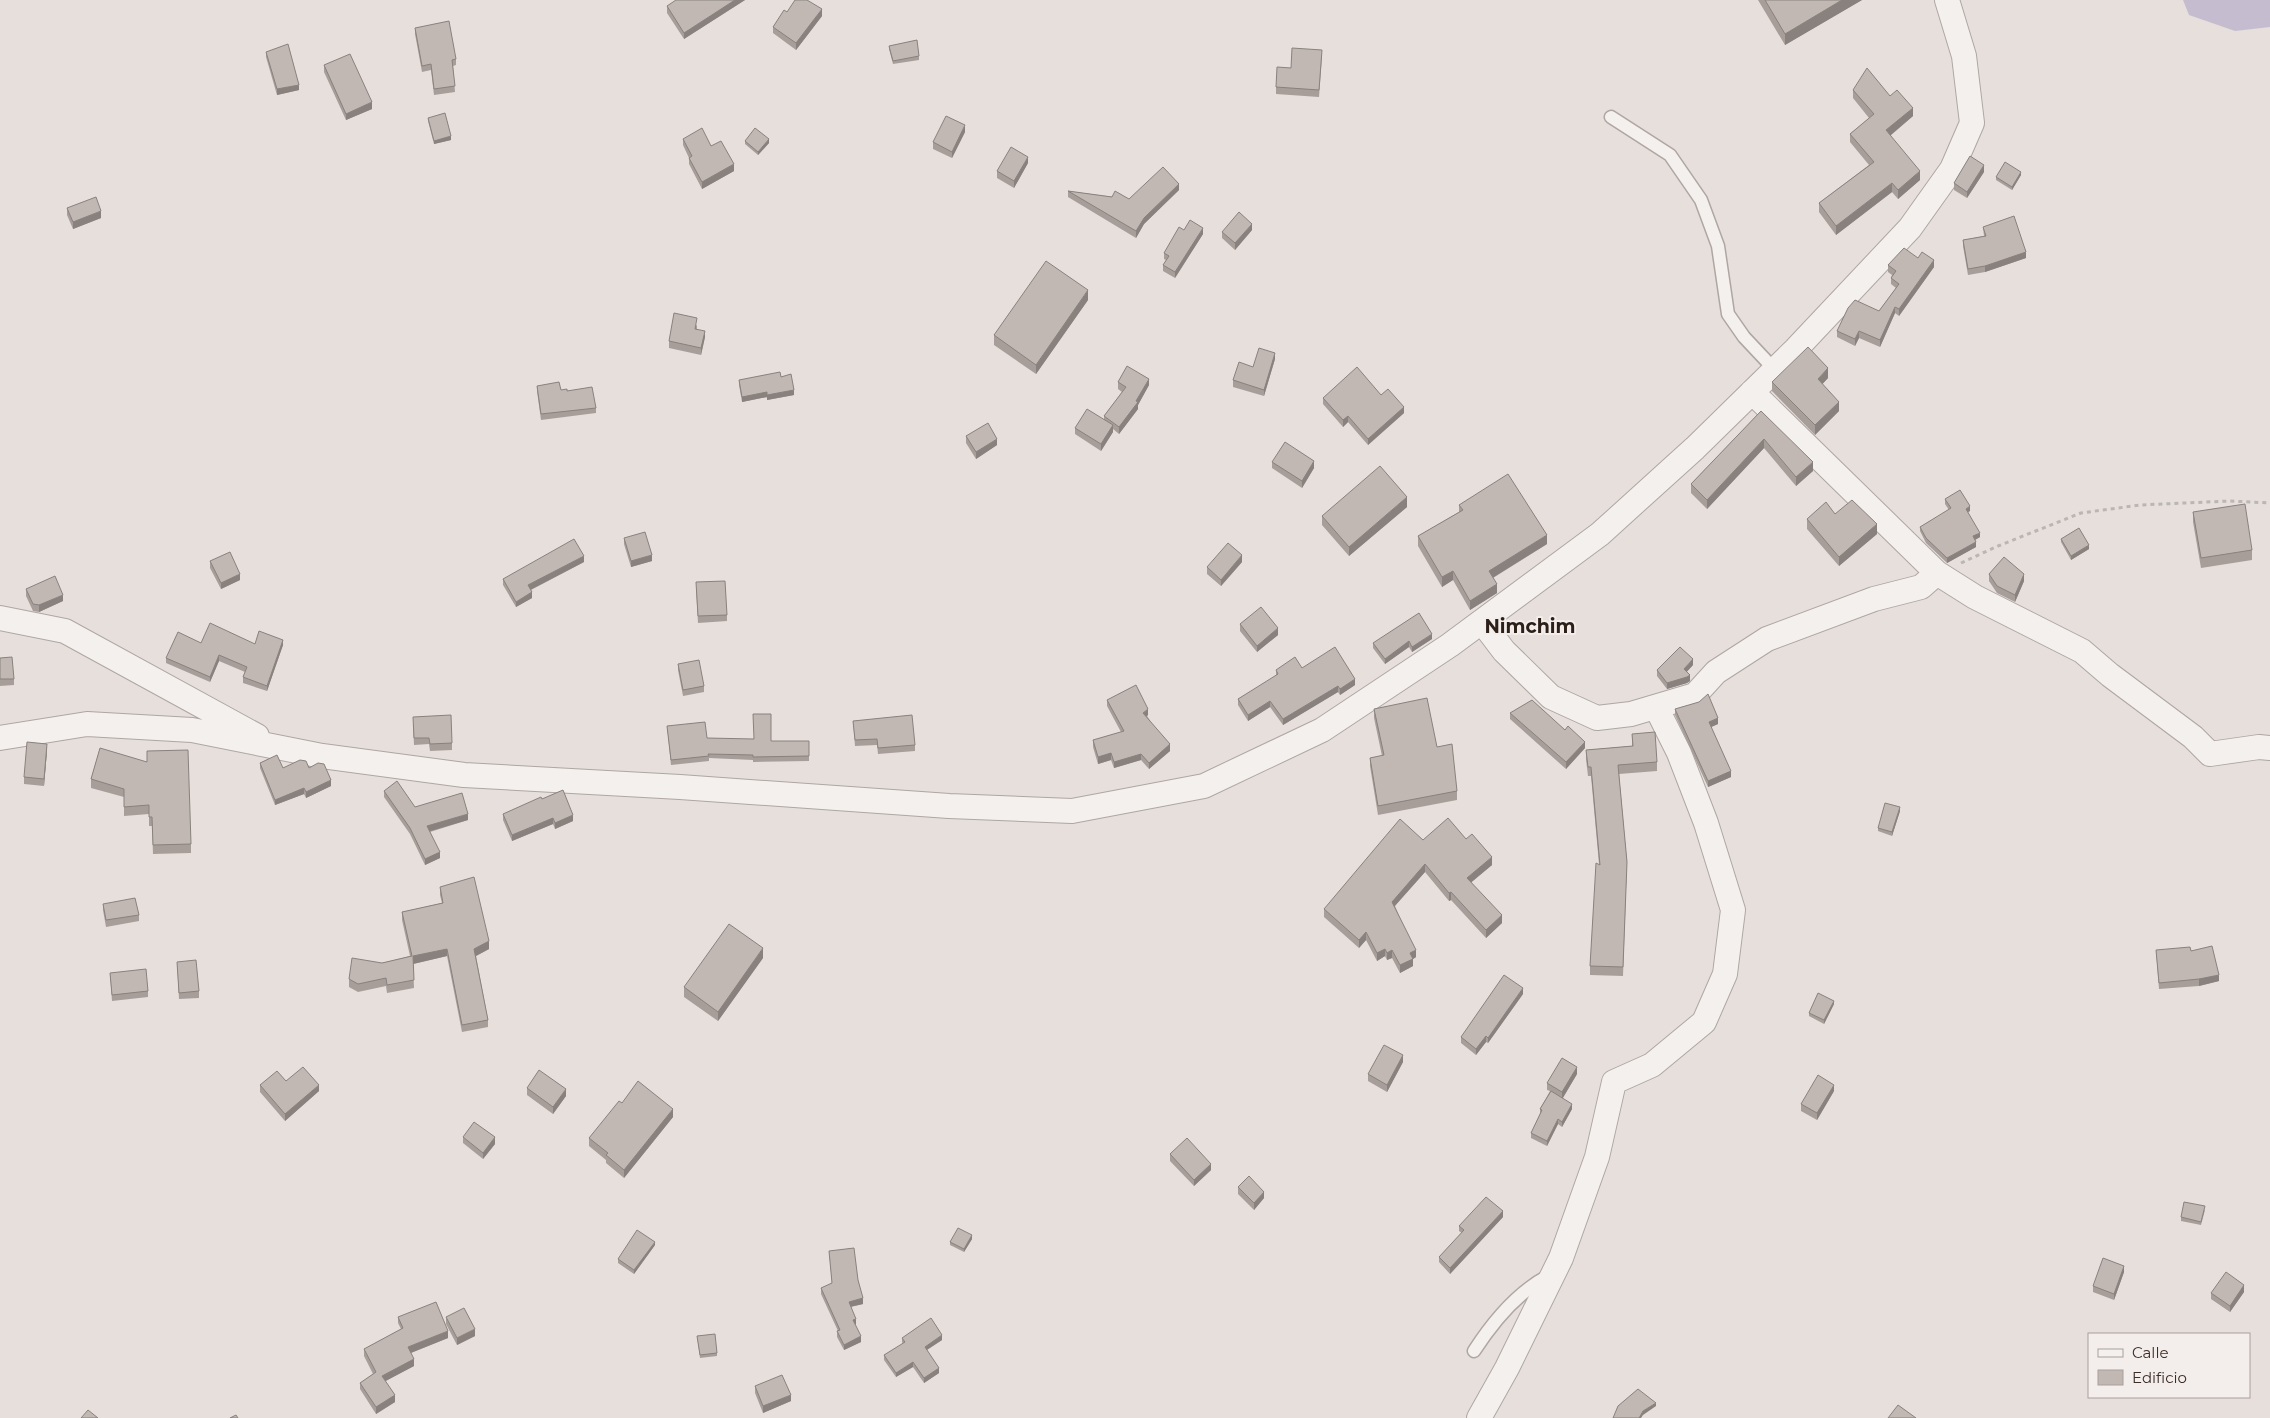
<svg xmlns="http://www.w3.org/2000/svg" width="2270" height="1418" viewBox="0 0 2270 1418" font-family="Montserrat,sans-serif">
<style>
.green{fill:#c5bdcf}
.lines{fill:none;stroke-linecap:round;stroke-linejoin:round}
.lane-casing{stroke:#afa6a2;stroke-width:15}
.street-casing{stroke:#afa6a2;stroke-width:26}
.path{stroke:#bcb6b2;stroke-width:3;stroke-dasharray:4 4;stroke-linecap:butt}
.lane{stroke:#f4f0ee;stroke-width:12}
.street{stroke:#f4f0ee;stroke-width:24}
.wall{fill:#a79e9a}
.shaded-wall{fill:#88817d}
.building{fill:#c2b8b3;stroke:#88817d}
.labels{text-anchor:middle;stroke-width:4;stroke-linejoin:round;paint-order:stroke}
.quarter-label{font-size:19px;font-weight:bold;fill:#2c2018;stroke:#f3edeb}
</style>
<rect width="100%" height="100%" fill="#e6dfdc"/>
<path class="green" d="M2183 0H2270V27L2235 31 2189 15Z"/>
<g class="lines">
<g class="lane-casing">
<path id="lane" d="M1611 117 1670 155 1701 200 1718 246 1728 314 1744 337 1775 370
M1474 1351C1494 1320 1519 1290 1552 1274"/>
</g>
<g class="street-casing">
<path id="street" d="M1752 392 1937 573 1975 597 2082 651 2110 675 2193 737 2210 754 2259 747 2270 748
M0 618 65 631 257 736
M1482 622 1504 651 1551 697 1597 718 1631 714 1695 695 1716 672 1767 639 1874 599 1921 587 1937 573
M0 738 87 724 192 730 322 756 464 775 680 787 949 806 1072 811 1204 786 1322 730 1450 645 1600 534 1695 448 1796 349 1910 228 1952 169 1972 123 1964 56 1947 0
M1479 1418 1507 1368 1561 1258 1597 1157 1614 1082 1652 1065 1704 1022 1725 974 1733 910 1706 823 1679 753 1656 707"/>
</g>
<path class="path" d="M1961 563 1998 546 2081 513 2140 505 2230 501 2270 503"/>
<use href="#lane" class="lane"/>
<use href="#street" class="street"/>
</g>
<path class="wall" d="M745 0 684 39 667 13V6Z
M1758 0H1862L1785 45Z
M787 12 822 16 796 50 773 33V27Z
M415 28 456 59V65L453 66 455 92 434 95 431 70 422 72 415 34Z
M889 46 919 56V60L893 64 889 49Z
M266 52 299 90 277 95 266 57Z
M1322 56 1319 97 1276 94V87Z
M324 65 372 109 346 120 324 72Z
M1853 90 1890 96 1913 116 1890 136 1920 180 1898 199 1892 192 1836 235 1819 212V203L1869 165 1850 142V134L1869 118 1853 98Z
M428 118 451 140 434 144 428 121Z
M965 132 952 158 933 149V142Z
M683 139 711 146 734 171 702 189 689 164V158L683 145Z
M745 141 769 143 758 155 745 144Z
M1028 163 1014 188 997 178V171Z
M1984 172 1967 198 1954 190V183Z
M2021 175 2012 190 1996 180V177Z
M1179 190 1144 224 1136 238 1068 197V191L1129 199Z
M67 208 101 218 73 229 67 215Z
M1983 227 2026 258 1985 272 1968 275 1963 246V240L1984 236Z
M1184 230 1203 234 1175 278 1163 271V265L1166 260 1164 259V253Z
M1252 230 1235 250 1222 238V232Z
M1918 258 1934 267 1899 316 1895 313 1880 347 1859 338 1855 346 1837 337V331L1879 311 1896 288 1891 284V278L1892 275 1888 272V265Z
M1088 300 1036 374 994 345V335Z
M697 325V329L705 337 701 355 669 348V341Z
M1275 359 1264 396 1233 387V380L1253 367Z
M781 377 794 395 767 400V397L742 402 739 385V380Z
M1828 378 1822 384 1839 411 1815 435 1772 391V382Z
M1118 382 1149 385 1138 405V409L1119 434 1113 429V432L1101 451 1075 434V428L1104 420V416L1122 392 1118 389Z
M537 386 567 391 596 408V413L541 420 537 391Z
M1381 395 1404 413 1368 445 1348 422 1343 427 1323 404V398Z
M1761 411 1813 471 1796 486 1764 448 1707 509 1691 493V484Z
M966 436 997 445 976 459 966 443Z
M1272 462 1314 468 1302 488 1272 468Z
M1945 499 1970 511 1968 512 1980 537 1975 540 1976 547 1947 563 1926 543 1920 531V527L1949 510 1945 504Z
M1459 505 1547 544 1493 578 1497 593 1470 610 1453 580 1442 587 1418 546V536L1459 512Z
M1407 507 1349 556 1322 525V516Z
M2193 512 2252 550V560L2201 568 2193 522Z
M1835 514 1877 534 1839 566 1807 529V519Z
M624 538 652 561 631 567 624 544Z
M2061 539 2089 549 2071 560 2061 542Z
M210 561 240 580 221 589 210 568Z
M584 562 531 590 532 598 516 607 503 585V579Z
M1242 562 1221 586 1207 574V567Z
M1989 574 2024 581 2015 602 1997 593 1989 581Z
M696 588 727 615V621L698 623Z
M26 589 63 601 39 612 33 611 26 596Z
M1240 624 1278 635 1257 652 1240 631Z
M1432 639 1412 652 1409 647 1385 664 1373 648V643Z
M201 643 255 644 283 645 267 691 243 683V677L245 672 219 661 210 682 166 663V658Z
M0 658 14 679V685L0 686Z
M678 664 704 686V692L683 696 678 670Z
M1693 665 1686 672 1690 681 1687 683 1667 689 1657 676V670Z
M1302 668 1355 685 1340 695 1338 692 1283 725 1270 707 1248 721 1238 705V699L1276 676V670Z
M1107 700 1148 715 1147 716 1170 751 1149 769 1141 760 1114 768 1111 760 1098 764 1093 747V740L1121 732 1107 706Z
M1374 709 1457 791V800L1378 815 1370 766V758L1382 756 1374 718Z
M1675 709 1718 724 1711 727 1731 777 1708 787 1675 715Z
M1510 713 1585 748 1566 769 1510 719Z
M853 721 915 745V751L878 754 877 745 855 746Z
M413 724 452 743V750L430 751 429 744 414 745Z
M667 726 707 738 771 741H809V761L753 762V760L709 758V761L671 765Z
M1632 734 1657 762V771L1619 774 1627 862 1623 976 1590 975V966L1599 864 1591 776H1588L1586 759V750L1632 746Z
M100 748 191 844V853L153 854 152 826H149V814L124 816V797L91 788V779Z
M47 751 44 786 24 784V777Z
M260 763 283 768H309L331 786 306 798 304 794 275 805 260 768Z
M384 791 415 807 468 820 430 832 440 858 425 865 410 834 384 797Z
M542 799 573 821 555 829 553 824 512 841 503 820V814Z
M1900 811 1892 836 1878 831V828Z
M1466 839 1492 865 1471 882 1502 923 1486 938 1451 900 1449 901 1425 872 1395 906 1416 957 1413 959V966L1400 973 1392 958 1387 960 1385 956 1377 961 1366 940 1359 948 1324 917V909L1423 840Z
M440 887 489 949 476 956 488 1020V1027L462 1032 447 956 413 964 414 988 387 993 386 986 358 992 349 987V979L382 963 410 956 402 920V912L442 903 440 895Z
M103 904 139 915V921L106 927 103 910Z
M2156 950 2191 951 2219 981 2199 986 2159 989Z
M763 958 718 1021 684 997V987Z
M177 962 199 991V998L179 999Z
M110 973 148 991V997L112 1001Z
M1523 994 1488 1043 1486 1042 1476 1055 1461 1043V1037Z
M1834 1004 1824 1024 1809 1016V1013Z
M1403 1062 1387 1092 1368 1081V1074Z
M1577 1074 1563 1098 1572 1109 1562 1127 1558 1124 1547 1146 1531 1138V1133L1540 1114V1109L1550 1091 1547 1090V1083Z
M286 1081 319 1091 285 1121 260 1092V1085Z
M527 1088 566 1096 553 1114 527 1095Z
M1834 1091 1817 1120 1801 1111V1104Z
M622 1103 673 1117 624 1178 606 1163V1160L589 1146V1138Z
M463 1137 495 1144 483 1159 463 1143Z
M1170 1154 1211 1170 1194 1186 1170 1161Z
M1238 1187 1264 1198 1254 1210 1238 1194Z
M2205 1210 2201 1225 2181 1221V1217Z
M1503 1217 1450 1274 1439 1262V1257L1462 1233 1459 1231V1226Z
M972 1239 964 1252 950 1245V1242Z
M655 1245 634 1274 618 1263V1259Z
M829 1251 858 1280 863 1304 851 1307 856 1324 855 1325 861 1342 844 1350 837 1337V1331H838L821 1294V1288L832 1283Z
M2124 1272 2114 1300 2093 1292V1286Z
M2244 1292 2230 1312 2211 1299V1293Z
M398 1317 448 1338 411 1353 414 1366 385 1381 395 1402 376 1414 360 1389V1383L373 1374 364 1356V1349L401 1329 398 1323Z
M446 1317 475 1336 457 1345 446 1324Z
M697 1336 717 1353V1356L700 1358Z
M902 1338 942 1340 927 1350 939 1373 924 1383 913 1367 896 1377 884 1360V1355L903 1344 902 1342Z
M755 1386 791 1401 763 1413 755 1393Z"/>
<path class="shaded-wall" d="M735 0H745L684 39V33Z
M1842 0H1862L1785 45V34Z
M822 9V16L796 50V43Z
M299 85V90L277 95V89Z
M372 102V109L346 120V114Z
M1913 108V116L1886 139V130Z
M965 125V132L952 158V152Z
M451 136V140L434 144V141Z
M769 139V143L758 155V152Z
M1028 157V163L1014 188V181Z
M734 164V171L702 189V182Z
M1984 165V172L1967 198V192Z
M1920 171V180L1898 199V190Z
M2021 172V175L2012 190V187Z
M1892 183V192L1836 235V226Z
M1179 184V190L1144 224 1136 238V231L1144 218Z
M101 211V218L73 229V222Z
M1252 224V230L1235 250V243Z
M1203 228V234L1175 278V272Z
M2026 252V258L1985 272V266Z
M1934 260V267L1899 316V309Z
M1088 290V300L1036 374V365Z
M1895 307V313L1880 347V340Z
M705 331V337L701 355V348Z
M1859 331V338L1855 346V339Z
M1275 353V359L1264 396V390Z
M1828 368V378L1818 389V379Z
M1149 379V385L1138 405V409L1119 434V427L1136 401Z
M794 390V395L767 400V395Z
M767 392V397L742 402V397Z
M1839 402V411L1815 435V425Z
M1404 407V413L1368 445V439Z
M1348 416V422L1343 427V420Z
M1113 425V432L1101 451V444Z
M997 439V445L976 459V452Z
M1764 439V448L1707 509V500Z
M1314 461V468L1302 488V481Z
M1813 462V471L1796 486V477Z
M1407 497V507L1349 556V547Z
M1970 506V511L1966 513V509Z
M1877 524V534L1839 566V557Z
M1980 533V537L1973 541V536Z
M1547 535V544L1489 580V571Z
M1976 542V547L1947 563V558Z
M2089 545V549L2071 560V556Z
M652 555V561L631 567V561Z
M1242 555V562L1221 586V580Z
M584 556V562L528 591V585Z
M1453 571V580L1442 587V577Z
M240 574V580L221 589V583Z
M2024 574V581L2015 602V595Z
M1497 584V593L1470 610V601Z
M532 592V598L516 607V602Z
M63 595V601L39 612V605Z
M1278 628V635L1257 652V646Z
M1432 634V639L1412 652V647Z
M283 640V645L267 691V686Z
M1409 641V647L1385 664V659Z
M219 655V661L210 682V677Z
M1693 659V665L1684 675V669Z
M1690 675V681L1687 683 1667 689V683Z
M1355 679V685L1340 695V689Z
M1338 686V692L1283 725V719Z
M1270 701V707L1248 721V715Z
M1148 709V715L1143 719V713Z
M1718 718V724L1709 728V722Z
M1585 742V748L1566 769V762Z
M47 744V751L44 786V779Z
M1170 744V751L1149 769V763Z
M1111 753V760L1098 764V757Z
M1141 754V760L1114 768V762Z
M1731 771V777L1708 787V781Z
M331 780V786L306 798V792Z
M304 788V794L275 805V800Z
M1900 807V811L1892 836V832Z
M468 814V820L427 832V826Z
M573 815V821L555 829V823Z
M553 818V824L512 841V835Z
M440 852V858L425 865V859Z
M1492 857V865L1467 886V878Z
M1425 864V872L1392 909V902Z
M1451 892V900L1449 901V893Z
M1502 915V923L1486 938V930Z
M1366 932V940L1359 948V940Z
M489 941V949L474 957V949Z
M763 948V958L718 1021V1012Z
M447 949V956L413 964V956Z
M1385 949V956L1377 961V953Z
M1392 950V958L1387 960V953Z
M1416 950V957L1413 959V966L1400 973V965L1410 953Z
M2219 975V981L2199 986V979Z
M1523 988V994L1488 1043V1038Z
M1834 1001V1004L1824 1024V1020Z
M1486 1036V1042L1476 1055V1049Z
M1403 1055V1062L1387 1092V1085Z
M1577 1067V1074L1562 1099V1092Z
M319 1085V1091L285 1121V1114Z
M1834 1085V1091L1817 1120V1113Z
M566 1089V1096L553 1114V1107Z
M1572 1104V1109L1562 1127V1122Z
M673 1109V1117L624 1178V1170Z
M1558 1119V1124L1547 1146V1141Z
M495 1137V1144L483 1159V1153Z
M1211 1164V1170L1194 1186V1180Z
M1264 1192V1198L1254 1210V1203Z
M1503 1211V1217L1450 1274V1268Z
M972 1235V1239L964 1252V1249Z
M655 1242V1245L634 1274V1270Z
M2124 1266V1272L2114 1300V1294Z
M2244 1285V1292L2230 1312V1306Z
M863 1298V1304L849 1307V1302Z
M856 1319V1324L853 1326V1320Z
M475 1329V1336L457 1345V1338Z
M448 1331V1338L408 1354V1347Z
M942 1335V1340L925 1351V1347Z
M861 1336V1342L844 1350V1345Z
M414 1359V1366L382 1383V1376Z
M913 1362V1367L896 1377V1373Z
M939 1368V1373L924 1383V1378Z
M395 1395V1402L376 1414V1407Z
M791 1395V1401L763 1413V1406Z
M1656 1403V1406L1643 1415 1641 1418H1639L1643 1411Z"/>
<path class="building" d="M676 0H735L684 33 667 6Z
M795 0H807L822 9 796 43 773 27 784 10 787 12Z
M1765 0H1842L1785 34Z
M449 21 456 59 452 60 455 86 434 89 431 64 422 66 415 28Z
M917 40 919 56 893 61 889 46Z
M288 44 299 85 277 89 266 52Z
M1292 48 1322 50 1319 90 1276 87 1277 67 1291 68Z
M350 54 372 102 346 114 324 65Z
M1867 68 1890 96 1897 90 1913 108 1886 130 1920 171 1898 190 1892 183 1836 226 1819 203 1874 162 1850 134 1874 114 1853 90Z
M445 113 451 136 434 141 428 118Z
M946 116 965 125 952 152 933 142Z
M702 128 711 146 721 141 734 164 702 182 689 158 692 156 683 139Z
M755 128 769 139 758 152 745 141Z
M1011 147 1028 157 1014 181 997 171Z
M1970 156 1984 165 1967 192 1954 183Z
M2005 162 2021 172 2012 187 1996 177Z
M1163 167 1179 184 1144 218 1136 231 1068 191 1112 197 1115 191 1129 199Z
M96 197 101 211 73 222 67 208Z
M1239 212 1252 224 1235 243 1222 232Z
M2014 216 2026 252 1985 266 1968 269 1963 240 1986 236 1983 227Z
M1190 220 1203 228 1175 272 1163 265 1169 256 1164 253 1179 227 1184 230Z
M1904 248 1918 258 1922 252 1934 260 1899 309 1895 307 1880 340 1859 331 1855 339 1837 331 1848 308 1855 300 1879 311 1899 284 1891 278 1896 271 1888 265Z
M1046 261 1088 290 1036 365 994 335Z
M674 313 697 318 695 329 705 331 701 348 669 341Z
M1808 347 1828 368 1818 379 1839 402 1815 425 1772 382Z
M1259 348 1275 353 1264 390 1233 380 1239 362 1253 367Z
M1127 366 1149 379 1136 401 1138 402 1119 427 1104 416 1126 387 1118 382Z
M1357 367 1381 395 1388 389 1404 407 1368 439 1348 416 1343 420 1323 398Z
M780 372 781 377 791 374 794 390 767 395V392L742 397 739 380Z
M559 382 561 390 567 389V391L592 387 596 408 541 414 537 386Z
M1087 409 1113 425 1101 444 1075 428Z
M1761 411 1813 462 1796 477 1764 439 1707 500 1691 484Z
M988 423 997 439 976 452 966 436Z
M1285 442 1314 461 1302 481 1272 462Z
M1380 466 1407 497 1349 547 1322 516Z
M1508 474 1547 535 1489 571 1497 584 1470 601 1453 571 1442 577 1418 536 1463 510 1459 505Z
M1960 490 1970 506 1966 509 1980 533 1973 536 1976 542 1947 558 1926 538 1920 527 1951 508 1945 499Z
M1852 500 1877 524 1839 557 1807 519 1826 502 1835 514Z
M2245 504 2252 550 2201 558 2193 512Z
M2079 528 2089 545 2071 556 2061 539Z
M645 532 652 555 631 561 624 538Z
M574 539 584 556 528 585 532 592 516 602 503 579Z
M1228 543 1242 555 1221 580 1207 567Z
M230 552 240 574 221 583 210 561Z
M2004 557 2024 574 2015 595 1997 586 1989 574Z
M55 576 63 595 39 605 33 604 26 589Z
M725 581 727 615 698 616 696 582Z
M1261 607 1278 628 1257 646 1240 624Z
M1419 613 1432 634 1412 647 1409 641 1385 659 1373 643Z
M210 623 255 644 259 631 283 640 267 686 243 677 247 667 219 655 210 677 166 658 178 632 201 643Z
M1335 647 1355 679 1340 689 1338 686 1283 719 1270 701 1248 715 1238 699 1278 674 1276 670 1295 657 1302 668Z
M1680 647 1693 659 1684 669 1690 675 1687 677 1667 683 1657 670Z
M12 657 14 679H0V658Z
M699 660 704 686 683 690 678 664Z
M1136 685 1148 709 1143 713 1170 744 1149 763 1141 754 1114 762 1111 753 1098 757 1093 740 1124 731 1107 700Z
M1708 694 1718 718 1709 722 1731 771 1708 781 1675 709 1699 702Z
M1427 698 1437 747 1452 744 1457 791 1378 806 1370 758 1384 755 1374 709Z
M1532 700 1565 730 1568 726 1585 742 1566 762 1510 713Z
M753 714H771V741H809V756L753 757V755L708 754 709 756 671 760 667 726 705 722 707 738 754 739Z
M451 715 452 743 430 744 429 738H414L413 717Z
M912 715 915 745 878 748 877 739 855 740 853 721Z
M1655 732 1657 762 1618 765 1627 862 1623 967 1590 966 1596 863 1600 865 1591 767H1588L1586 750 1633 746 1632 734Z
M27 742 47 744 44 779 24 777Z
M100 748 147 762V751L188 750 191 844 153 845 152 817H149V805L124 807V789L91 779Z
M277 755 283 768 300 760 306 761 309 768 318 763 324 764 331 780 306 792 304 788 275 800 260 763Z
M397 781 415 807 462 793 468 814 427 826 440 852 425 859 410 828 384 791Z
M563 790 573 815 555 823 553 818 512 835 503 814 541 797 542 799Z
M1885 803 1900 807 1892 832 1878 828Z
M1448 818 1466 839 1472 834 1492 857 1467 878 1502 915 1486 930 1451 892 1449 893 1425 864 1392 902 1416 950 1410 953 1413 959 1400 965 1392 950 1387 953 1385 949 1377 953 1366 932 1359 940 1324 909 1400 819 1423 840Z
M474 877 489 941 474 949 488 1020 462 1025 447 949 413 956 414 980 387 985 386 978 358 984 349 979 352 958 382 963 412 956 402 912 443 903 440 887Z
M135 898 139 915 106 920 103 904Z
M729 924 763 948 718 1012 684 987Z
M2212 946 2219 975 2199 979 2159 983 2156 950 2190 947 2191 951Z
M196 960 199 991 179 993 177 962Z
M146 969 148 991 112 995 110 973Z
M1504 975 1523 988 1488 1038 1486 1036 1476 1049 1461 1037Z
M1818 993 1834 1001 1824 1020 1809 1013Z
M1384 1045 1403 1055 1387 1085 1368 1074Z
M1562 1058 1577 1067 1562 1092 1547 1083Z
M303 1067 319 1085 285 1114 260 1085 277 1071 286 1081Z
M539 1070 566 1089 553 1107 527 1088Z
M1818 1075 1834 1085 1817 1113 1801 1104Z
M638 1081 673 1109 624 1170 606 1155 608 1153 589 1138 619 1101 622 1103Z
M1551 1091 1572 1104 1562 1122 1558 1119 1547 1141 1531 1133 1542 1110 1540 1109Z
M474 1122 495 1137 483 1153 463 1137Z
M1187 1138 1211 1164 1194 1180 1170 1154Z
M1249 1176 1264 1192 1254 1203 1238 1187Z
M1486 1197 1503 1211 1450 1268 1439 1257 1464 1230 1459 1226Z
M2184 1202 2205 1206 2201 1222 2181 1217Z
M958 1228 972 1235 964 1249 950 1242Z
M637 1230 655 1242 634 1270 618 1259Z
M854 1248 858 1280 863 1298 849 1302 856 1319 853 1320 861 1336 844 1345 837 1331 840 1330 821 1288 832 1283 829 1251Z
M2103 1258 2124 1266 2114 1294 2093 1286Z
M2226 1272 2244 1285 2230 1306 2211 1293Z
M436 1302 448 1331 408 1347 414 1359 382 1376 395 1395 376 1407 360 1383 376 1372 364 1349 403 1328 398 1317Z
M464 1308 475 1329 457 1338 446 1317Z
M931 1318 942 1335 925 1347 939 1368 924 1378 913 1362 896 1373 884 1355 905 1342 902 1338Z
M715 1334 717 1353 700 1355 697 1336Z
M782 1375 791 1395 763 1406 755 1386Z
M1638 1389 1656 1403 1643 1411 1639 1418H1613L1618 1406Z
M1898 1405 1916 1418H1888Z
M88 1410 98 1418H81Z
M236 1415 238 1418H230Z"/>
<g class="labels">
<g class="quarter-label">
<text x="1530" y="633">Nimchim</text>
</g>
</g>
<rect x="2088" y="1333" width="162" height="65" fill="#f3edeb" stroke="#a9a09c"/>
<rect x="2098" y="1349" width="25" height="8" fill="#f4f0ee" stroke="#a9a09c"/>
<text x="2132" y="1358" font-size="15" fill="#3b2d26">Calle</text>
<rect x="2098" y="1370" width="25" height="15" fill="#c2b8b3" stroke="#a9a09c"/>
<text x="2132" y="1383" font-size="15" fill="#3b2d26">Edificio</text>
</svg>
